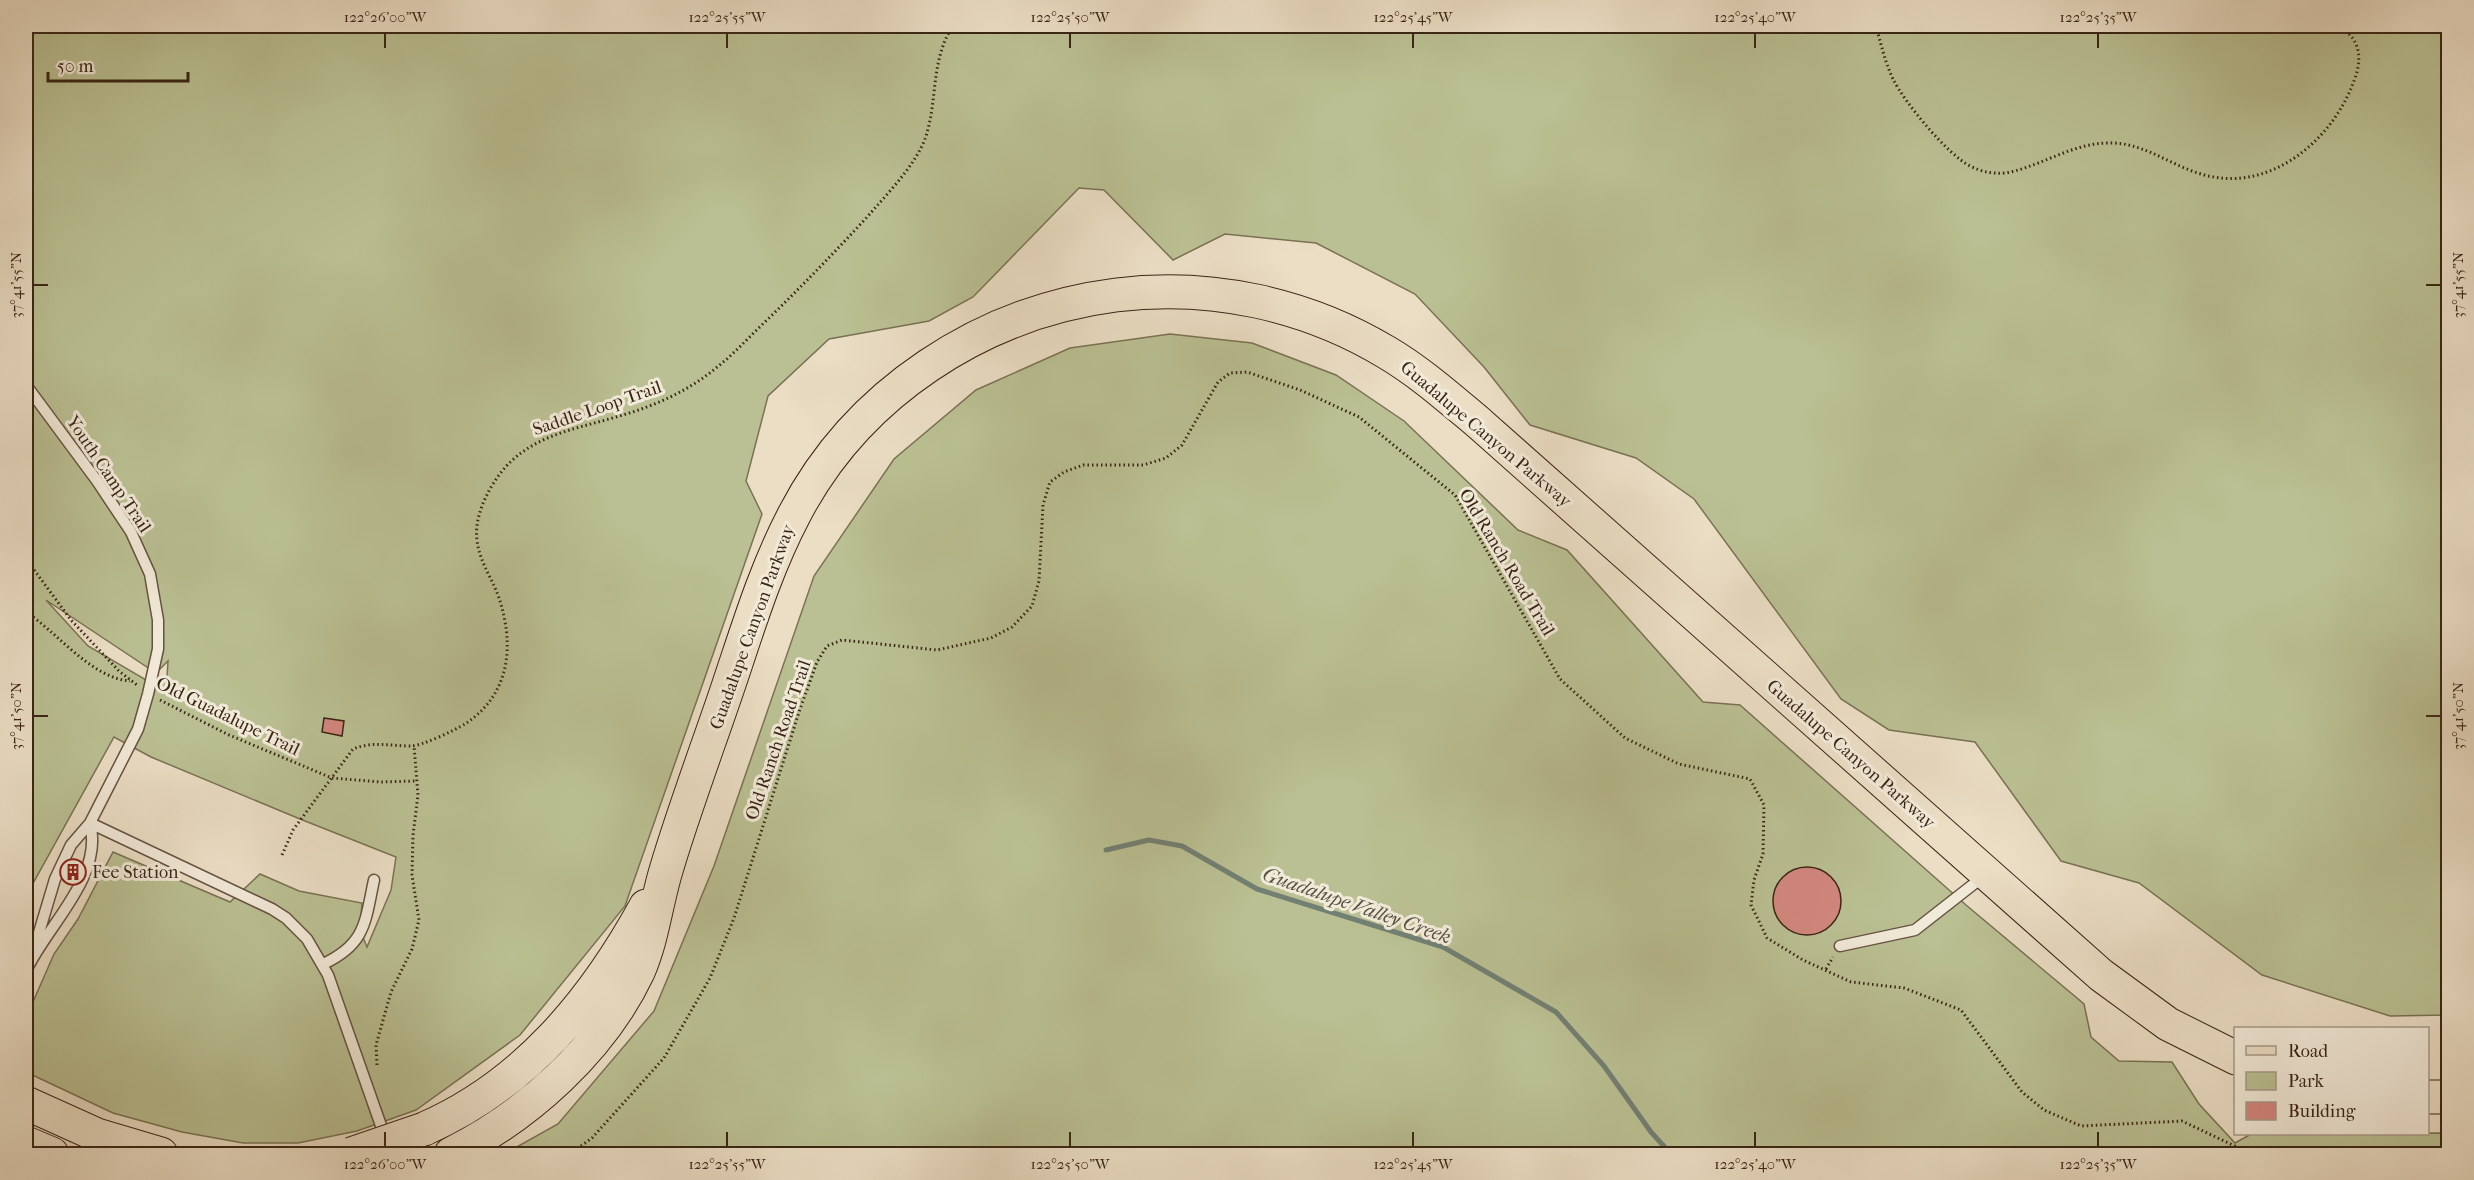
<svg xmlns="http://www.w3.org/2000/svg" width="2474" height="1180" viewBox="0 0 2474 1180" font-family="'IM FELL French Canon',serif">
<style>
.green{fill:#bac093;stroke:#7a7254;stroke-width:1.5;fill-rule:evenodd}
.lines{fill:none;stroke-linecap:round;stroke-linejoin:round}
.stream{stroke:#728073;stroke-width:5}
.building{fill:#d3877f;stroke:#392515;stroke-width:1.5}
.service-casing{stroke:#665341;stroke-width:13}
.primary-casing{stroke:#392515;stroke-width:35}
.path{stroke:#392515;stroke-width:3;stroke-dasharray:1.5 3;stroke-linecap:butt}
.service{stroke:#f2ead9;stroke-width:10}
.primary{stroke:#ebdec5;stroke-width:33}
.primary-bridge-casing{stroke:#392515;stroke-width:35;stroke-linecap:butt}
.primary-bridge{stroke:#ebdec5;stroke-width:33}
.ticks{fill:none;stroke:#392515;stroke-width:2}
.labels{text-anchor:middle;stroke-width:6;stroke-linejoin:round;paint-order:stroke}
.street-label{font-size:18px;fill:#392515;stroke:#f2ead9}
.poi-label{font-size:18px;fill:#392515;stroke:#f2ead9;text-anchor:start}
.water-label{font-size:20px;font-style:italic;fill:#565244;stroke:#f2ead9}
.neatline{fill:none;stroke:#392515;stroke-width:2}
.ticks-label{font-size:15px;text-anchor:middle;fill:#392515}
</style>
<rect width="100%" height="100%" fill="#ebdec5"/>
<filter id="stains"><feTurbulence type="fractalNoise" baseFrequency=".00333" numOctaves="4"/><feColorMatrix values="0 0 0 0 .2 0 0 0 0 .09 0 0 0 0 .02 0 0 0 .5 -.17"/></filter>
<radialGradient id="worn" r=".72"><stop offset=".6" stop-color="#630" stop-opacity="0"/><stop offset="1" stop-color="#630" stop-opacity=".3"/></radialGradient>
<path class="green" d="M26 26H2448V1015L2390 1016 2262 975 2139 883 2061 861 1975 742 1889 730 1841 699 1694 499 1636 458 1530 425 1484 367 1415 294 1316 243 1225 234 1173 260 1104 190 1079 188 973 297 929 321 829 339 768 396 746 481 762 514 625 906 520 1035 416 1110 357 1131 298 1143H243L182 1132 113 1113 26 1072V1018L54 954 78 919 113 852 230 902 260 874 299 891 362 903 360 930 367 947 391 890 396 857 300 819 151 757 114 737 26 896ZM46 600 156 673 168 661 167 677 151 683 88 646Z
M1170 334 1252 343 1336 375 1404 421 1518 530 1567 550 1703 702 1740 705 1966 905 2084 1004 2091 1037 2119 1061 2172 1062 2199 1104 2235 1143 2251 1134 2448 1133V1154H504L558 1124 654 1011 714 866 814 576 894 459 976 390 1070 348Z"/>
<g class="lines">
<path class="stream" d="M1106 850 1149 840 1182 846 1257 889 1443 947 1556 1012 1604 1066 1651 1132 1671 1154"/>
</g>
<path class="building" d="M324 718 344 721 342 736 322 732Z
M72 862 80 865 73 882 65 878Z
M1773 901a34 34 0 1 1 68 0a34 34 0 1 1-68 0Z"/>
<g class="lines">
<g class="service-casing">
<path id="service" d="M26 385 97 481 131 532 150 574 158 620V649L148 694 138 729 90 823 71 845 55 879 32 956
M90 823 272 909 286 918 307 939 328 975 385 1137
M1840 946 1915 930 1984 876
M323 964C366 944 365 922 374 880
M26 971C47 925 104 877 90 823"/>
</g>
<g class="primary-casing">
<path id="primary" d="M2428 1097H2448
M26 1103 97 1135 161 1154
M424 1129C525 1085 594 1001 646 906
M26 1143 52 1154
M451 1154C527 1116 601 1050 638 972 653 938 656 902 667 867 685 807 707 749 727 690 747 631 765 570 794 515 857 393 982 312 1116 295 1210 283 1306 304 1386 352 1420 372 1449 398 1479 423L2101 975 2168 1024 2236 1058"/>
</g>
<path class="path" d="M1876 26C1881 44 1885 62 1893 79 1905 103 1947 154 1970 166 1982 172 1993 174 2006 173 2042 166 2074 142 2111 143 2144 143 2170 165 2201 174 2269 195 2334 140 2355 78 2363 56 2359 35 2336 26
M26 559 71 620 119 671 137 685
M26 612C57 632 91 678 130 681
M160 700 229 735 332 778 380 782 417 781
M282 855 293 830 353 749C372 741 390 746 411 746 422 746 455 730 465 724 511 694 515 644 498 595 491 577 479 560 477 540 474 518 486 493 499 475 528 436 572 430 616 417 652 407 687 392 716 368 734 354 750 336 767 320 802 286 835 252 868 216 887 194 910 171 923 144 939 106 929 61 953 26
M1826 969 1833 957
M377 1065 376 1045 391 992 412 949 419 920 412 875 413 835 418 795 414 746
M570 1154 592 1138 664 1058 710 978 734 918 799 712 817 662 827 646 842 640 937 650 991 638 1012 627 1032 606 1039 581 1043 505 1050 482 1064 472 1083 465H1143L1166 458 1182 445 1218 382 1230 373 1247 372 1300 390 1359 417 1455 495 1560 679 1625 738 1679 764 1750 779 1764 805 1763 854 1754 880 1751 905 1767 938 1803 960 1851 982 1904 988 1961 1010 2022 1092 2044 1110 2081 1126 2182 1121 2241 1149 2245 1154"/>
<use href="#service" class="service"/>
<use href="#primary" class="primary"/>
<g class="primary-bridge-casing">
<path id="primary-bridge" d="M351 1154 424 1129"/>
</g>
<use href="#primary-bridge" class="primary-bridge"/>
</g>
<path class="ticks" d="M385 33V48M727 33V48M1070 33V48M1413 33V48M1755 33V48M2098 33V48M33 285H48M2426 285H2441M33 716H48M2426 716H2441M385 1132V1147M727 1132V1147M1070 1132V1147M1413 1132V1147M1755 1132V1147M2098 1132V1147"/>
<defs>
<g id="building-ring" transform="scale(1.35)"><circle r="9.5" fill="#f2ead9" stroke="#8f2418" stroke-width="1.5"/><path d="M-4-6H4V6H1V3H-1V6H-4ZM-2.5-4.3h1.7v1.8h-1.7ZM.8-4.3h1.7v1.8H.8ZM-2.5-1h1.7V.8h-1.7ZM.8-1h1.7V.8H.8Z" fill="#8f2418"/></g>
</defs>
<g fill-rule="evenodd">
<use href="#building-ring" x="73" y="872"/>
</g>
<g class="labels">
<g class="street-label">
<text transform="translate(597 408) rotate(-19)" y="6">Saddle Loop Trail</text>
<text transform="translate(1486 434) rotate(40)" y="6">Guadalupe Canyon Parkway</text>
<text transform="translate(109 474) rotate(56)" y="6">Youth Camp Trail</text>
<text transform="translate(1507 562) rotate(59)" y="6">Old Ranch Road Trail</text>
<text transform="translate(752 627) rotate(-70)" y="6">Guadalupe Canyon Parkway</text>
<text transform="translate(228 716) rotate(26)" y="6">Old Guadalupe Trail</text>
<text transform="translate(778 740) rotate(-71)" y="6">Old Ranch Road Trail</text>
<text transform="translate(1851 754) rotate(41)" y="6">Guadalupe Canyon Parkway</text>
</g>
<g class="poi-label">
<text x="92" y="878">Fee Station</text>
</g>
<g class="water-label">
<text transform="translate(1357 905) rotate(19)" y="7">Guadalupe Valley Creek</text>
</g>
</g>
<rect width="2474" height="1180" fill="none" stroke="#ebdec5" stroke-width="66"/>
<rect x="2234" y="1027" width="195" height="108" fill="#f2ead9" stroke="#a89b8b" stroke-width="1.5"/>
<rect x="2246" y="1046" width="30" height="9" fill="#ebdec5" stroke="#a89b8b" stroke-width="1.5"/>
<text x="2288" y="1057" font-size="18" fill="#392515">Road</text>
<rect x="2246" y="1072" width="30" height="18" fill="#bac093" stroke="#a89b8b" stroke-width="1.5"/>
<text x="2288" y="1087" font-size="18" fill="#392515">Park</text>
<rect x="2246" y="1102" width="30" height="18" fill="#d3877f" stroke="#a89b8b" stroke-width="1.5"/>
<text x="2288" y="1117" font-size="18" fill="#392515">Building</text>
<path d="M48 72v9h140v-9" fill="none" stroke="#392515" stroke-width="3"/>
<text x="57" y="72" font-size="18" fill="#392515" stroke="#f2ead9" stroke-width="4.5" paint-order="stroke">50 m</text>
<rect x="33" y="33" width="2408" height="1114" class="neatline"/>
<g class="ticks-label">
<text x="385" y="22">122°26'00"W</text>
<text x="727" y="22">122°25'55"W</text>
<text x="1070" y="22">122°25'50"W</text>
<text x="1413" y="22">122°25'45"W</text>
<text x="1755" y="22">122°25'40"W</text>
<text x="2098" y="22">122°25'35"W</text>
<text transform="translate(16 285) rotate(-90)" y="5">37°41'55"N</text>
<text transform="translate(2458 285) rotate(-90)" y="5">37°41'55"N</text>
<text transform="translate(16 716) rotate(-90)" y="5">37°41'50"N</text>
<text transform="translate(2458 716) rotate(-90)" y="5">37°41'50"N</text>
<text x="385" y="1169">122°26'00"W</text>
<text x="727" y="1169">122°25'55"W</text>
<text x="1070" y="1169">122°25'50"W</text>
<text x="1413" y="1169">122°25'45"W</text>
<text x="1755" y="1169">122°25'40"W</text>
<text x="2098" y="1169">122°25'35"W</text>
</g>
<rect width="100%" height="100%" filter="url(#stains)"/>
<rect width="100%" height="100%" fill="url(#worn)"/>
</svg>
